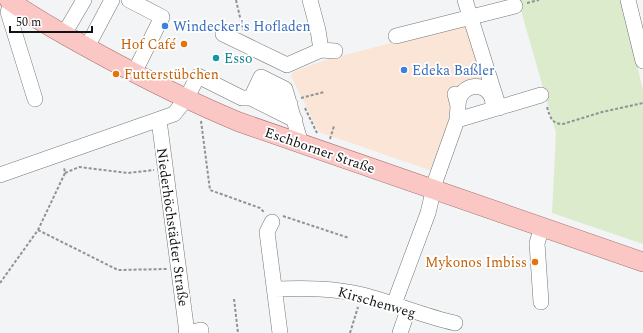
<svg xmlns="http://www.w3.org/2000/svg" width="643" height="333" viewBox="0 0 643 333" font-family="Spectral,serif">
<style>
.commercial{fill:#fae5d7}
.green{fill:#dcebcc}
.lines{fill:none;stroke-linecap:round;stroke-linejoin:round}
.minor-casing{stroke:#737677;stroke-width:16}
.major-casing{stroke:#a6706d;stroke-width:20}
.path{stroke:#909294;stroke-width:2;stroke-dasharray:3 2;stroke-linecap:butt}
.minor{stroke:#fff;stroke-width:15}
.major{stroke:#fac7c5;stroke-width:19}
.shop-dot{fill:#3f7fe0;stroke:#fff;stroke-width:1.5}
.food-dot{fill:#e8710a;stroke:#fff;stroke-width:1.5}
.culture-dot{fill:#0f9aa8;stroke:#fff;stroke-width:1.5}
.labels{text-anchor:middle;stroke-width:3.5;stroke-linejoin:round;paint-order:stroke}
.shop-label{font-size:14px;fill:#366cbe;stroke:#fff;text-anchor:start}
.food-label{font-size:14px;fill:#c56008;stroke:#fff;text-anchor:end}
.culture-label{font-size:14px;fill:#0d838f;stroke:#fff;text-anchor:start}
.street-label{font-size:14px;fill:#111213;stroke:#fff}
</style>
<rect width="100%" height="100%" fill="#f2f4f6"/>
<path class="commercial" d="M462 24 469 28 484 79 458 87 444 175 319 132 291 76 293 72 323 61Z"/>
<path class="green" d="M518 0H622L643 91V244L552 213 556 133Z"/>
<g class="lines">
<g class="minor-casing">
<path id="minor" d="M129 0 162 17 134 73
M465 0 499 108
M628 0 643 61
M13 2 8 12 35 99
M64 34 84 0
M223 34 287 65 321 50 318 30 310 0
M396 36 515 6
M87 47 112 0
M321 50 335 51
M257 87 290 104
M251 98 295 120
M458 106C458 82 490 79 493 103
M159 120 187 333
M457 120 541 95
M0 175 174 114 186 99 198 76 242 98H251L261 77 285 89 301 144
M272 222 267 232 280 333
M275 289C305 288 334 288 363 295 394 303 423 316 455 323
M541 302 537 243 542 227
M394 304 428 213 436 179 457 120 458 106 455 94
M186 333 201 330V333
M400 333 408 310"/>
</g>
<g class="major-casing">
<path id="major" d="M9 0C37 20 68 37 99 54 145 79 191 102 239 122L643 262"/>
</g>
<path class="path" d="M236 0 243 30
M527 3 539 0
M301 98 324 92
M547 107C550 116 551 124 563 124L602 112 643 103
M305 108 317 133
M201 121 210 190 260 208 265 213
M330 139 334 126
M65 173 79 167 128 173 154 170
M283 216 349 238
M38 230 118 270 167 269
M0 283 38 230 65 173 64 167
M234 299 238 333
M350 333 358 307"/>
<use href="#minor" class="minor"/>
<use href="#major" class="major"/>
</g>
<g class="shop-dot">
<circle cx="165" cy="26" r="4"/>
<circle cx="404" cy="70" r="4"/>
</g>
<g class="food-dot">
<circle cx="184" cy="44" r="4"/>
<circle cx="116" cy="74" r="4"/>
<circle cx="535" cy="262" r="4"/>
</g>
<circle class="culture-dot" cx="216" cy="58" r="4"/>
<g class="labels">
<g class="shop-label">
<text x="173" y="31">Windecker's Hofladen</text>
<text x="412" y="75">Edeka Baßler</text>
</g>
<g class="food-label">
<text x="176" y="49">Hof Café</text>
<text x="124" y="79" text-anchor="start">Futterstübchen</text>
<text x="527" y="267">Mykonos Imbiss</text>
</g>
<g class="culture-label">
<text x="224" y="63">Esso</text>
</g>
<g class="street-label">
<text transform="translate(320 150) rotate(19)" y="5">Eschborner Straße</text>
<text transform="translate(173 227) rotate(82)" y="5">Niederhöchstädter Straße</text>
<text transform="translate(377 302) rotate(16)" y="5">Kirschenweg</text>
</g>
</g>
<path d="M10 26v6h82v-6" fill="none" stroke="#111213" stroke-width="2"/>
<text x="16" y="26" font-size="12" fill="#111213" stroke="#ffffff" stroke-width="3" paint-order="stroke">50 m</text>
</svg>
